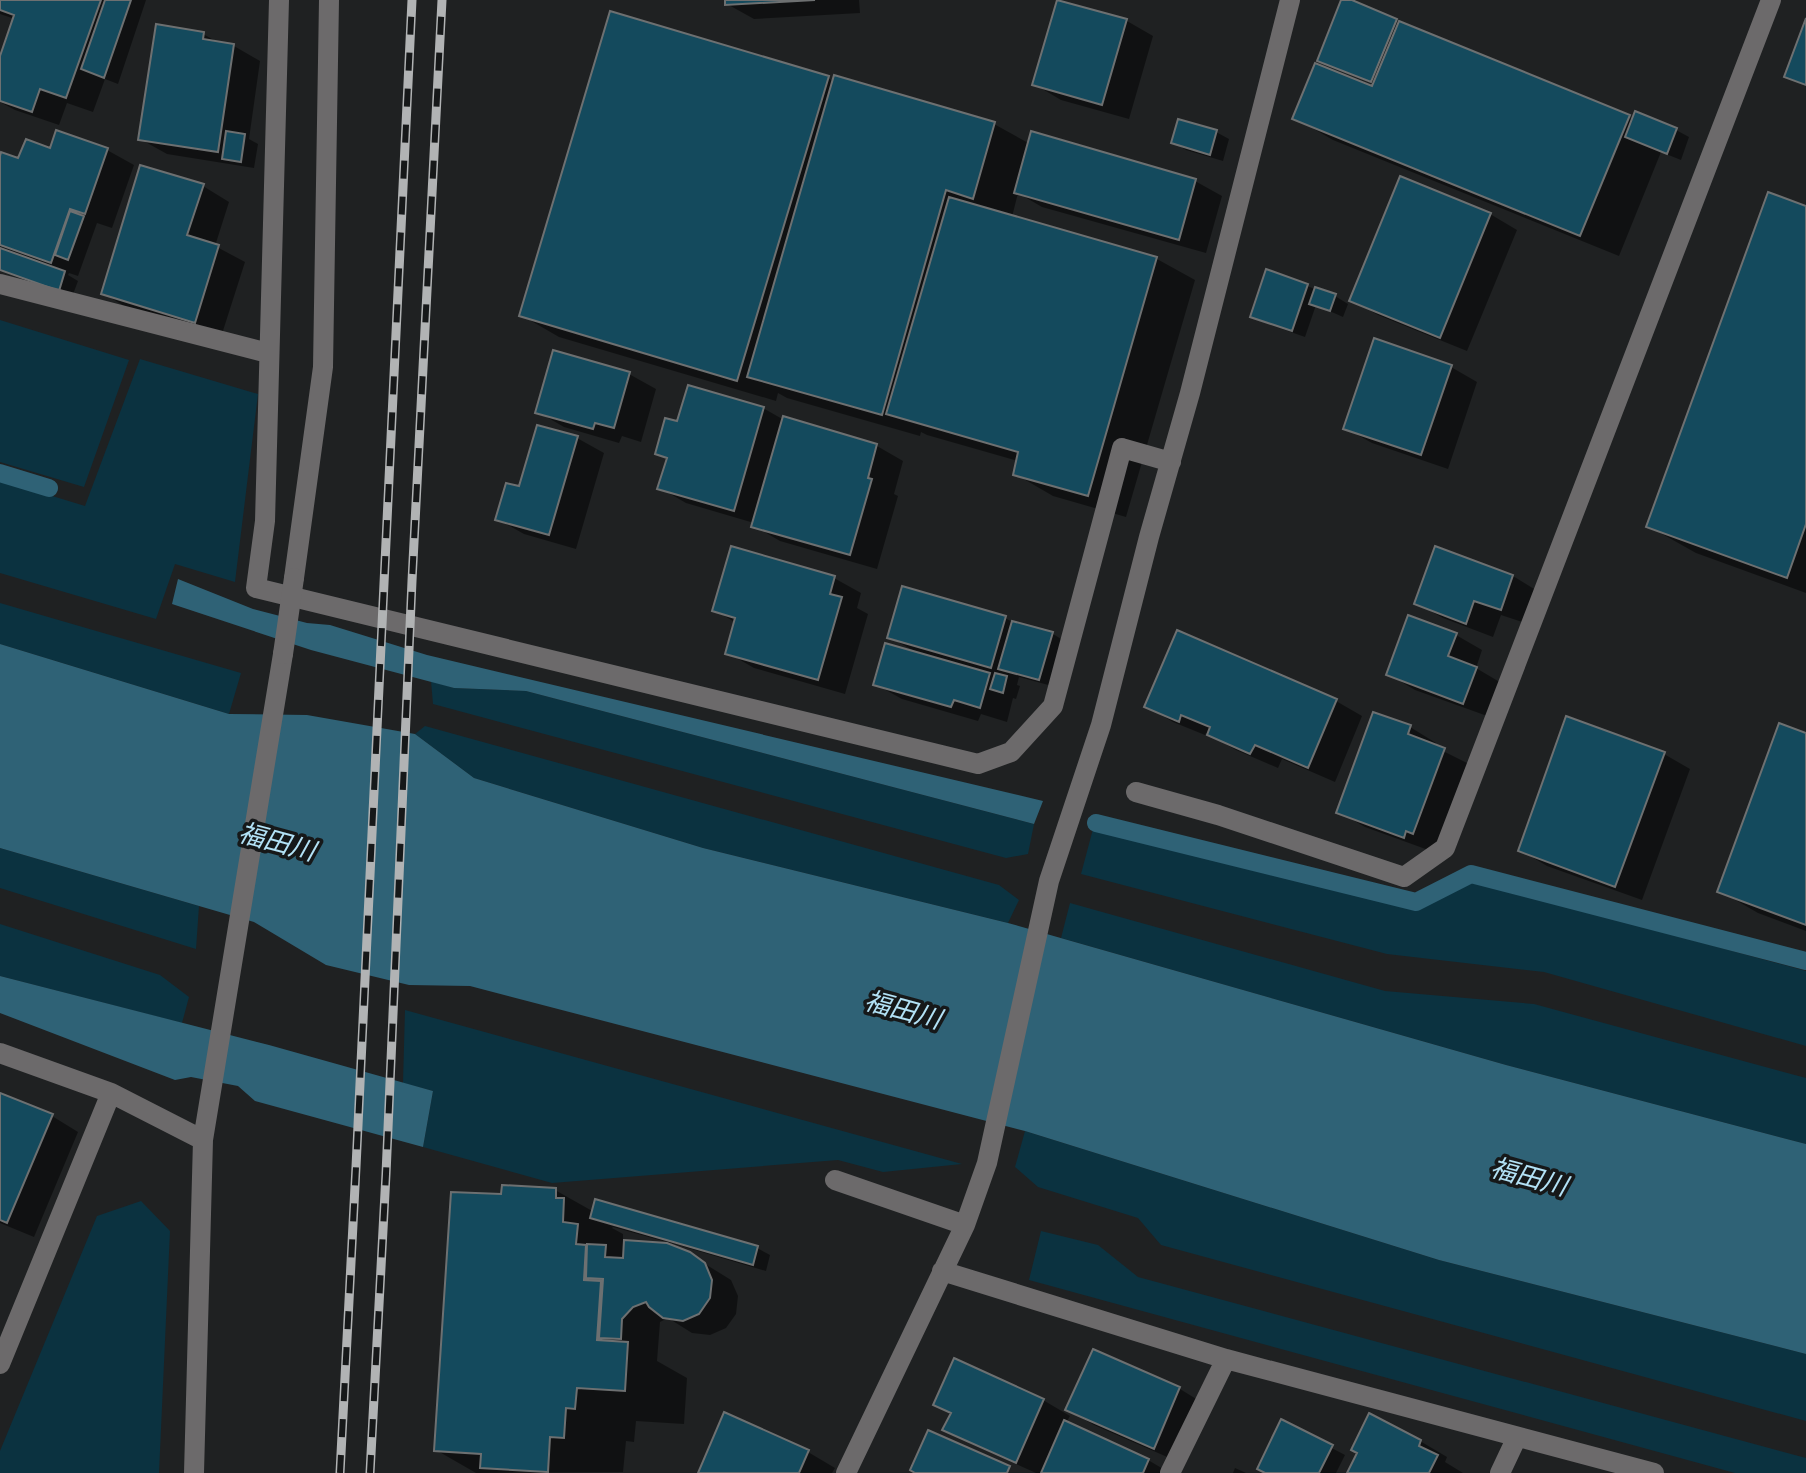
<svg xmlns="http://www.w3.org/2000/svg" width="1806" height="1473" viewBox="0 0 1806 1473" font-family="'Nunito Sans','Noto Sans JP',sans-serif">
<style>
.green{fill:#0b3240}
.water{fill:#2f6276}
.shadow{fill:#0007;fill-rule:evenodd}
.lines{fill:none;stroke-linecap:round;stroke-linejoin:round}
.stream{stroke:#2f6276;stroke-width:18}
.building{fill:#144a5d;stroke:#6d7071;stroke-width:2}
.minor{stroke:#6c6a6b;stroke-width:20}
.rail-casing{stroke:#b1b3b4;stroke-width:9}
.rail{stroke:#161819;stroke-width:6;stroke-dasharray:18;stroke-linecap:butt}
.minor-bridge{stroke:#6c6a6b;stroke-width:20}
.labels{text-anchor:middle;stroke-width:7;stroke-linejoin:round;paint-order:stroke}
.water-label{font-size:26px;font-style:italic;fill:#b3e2f6;stroke:#161819}
</style>
<rect width="100%" height="100%" fill="#1f2122"/>
<path class="green" d="M0 320 129 360 84 487 0 462Z
M140 359 258 394 235 582 175 564 156 619 0 573V480L85 506Z
M0 603 241 673 229 714 0 644Z
M431 681 454 688 526 691 1034 824 1028 854 1006 858 433 704Z
M425 726 999 885 1019 900 1008 923 703 848 474 778 415 734Z
M1093 829 1417 906 1472 880 1806 971V1046L1544 972 1387 954 1081 874Z
M0 848 199 906 196 949 0 888Z
M1070 903 1385 991 1534 1004 1806 1078V1144L1506 1065 1061 938Z
M0 924 160 975 189 997 182 1023 0 976Z
M405 1010 962 1164 883 1172 838 1160 552 1183 423 1147 433 1091 403 1083Z
M1025 1131 1439 1260 1806 1354V1421L1161 1245 1138 1218 1038 1187 1015 1167Z
M141 1201 170 1231 159 1473H0V1451L97 1216Z
M1041 1231 1098 1245 1138 1277 1806 1458V1473H1735L1029 1280Z"/>
<path class="water" d="M178 579 253 609 307 623 330 625 427 655 1043 801 1034 824 526 691 454 688 311 650 172 604Z
M0 644 229 714 307 715 415 734 474 778 703 848 1008 923 1506 1065 1806 1144V1354L1439 1260 1025 1131 470 986 409 985 326 965 254 922 0 848Z
M0 976 269 1045 433 1091 423 1147 255 1101 238 1086 191 1077 175 1080 0 1013Z"/>
<path class="shadow" d="M0 0H146L118 84 105 79 93 112 67 103 59 125 15 110 0 102V62L15 19 0 14Z
M727 0H859L860 13 754 19 727 4Z
M1343 0 1397 20 1407 26 1634 120 1676 130 1689 137 1681 160 1661 152 1619 256 1333 140 1295 118 1373 89 1375 84 1332 67 1319 60Z
M1058 1 1127 21 1153 36 1129 119 1061 100 1034 84Z
M203 34 221 44 234 46 260 61 249 139 258 144 254 168 167 154 140 139Z
M828 78 834 82 994 124 1030 144 1195 181 1222 196 1206 253 1042 207 1018 193 1012 217 1157 259 1195 280 1126 517 1053 496 1015 474 1018 461 927 435 921 432 920 436 787 398 778 393 776 401 559 337 521 315Z
M1216 132 1229 139 1223 161 1186 150 1173 142Z
M107 150 134 165 112 228 97 223 78 276 69 273 68 275 78 281 72 297 0 271V162L19 160 52 151Z
M203 186 229 202 215 246 245 262 221 337 129 309 103 293Z
M1806 209V593L1696 553 1648 526Z
M1490 214 1517 230 1467 351 1378 315 1351 300Z
M1267 272 1335 296 1348 304 1343 317 1316 305 1305 337 1265 323 1252 316Z
M1451 367 1477 382 1448 469 1372 443 1345 428Z
M629 374 656 389 641 442 622 436 619 443 564 427 538 412Z
M763 408 784 420 877 446 903 461 894 494 898 496 877 569 780 541 754 526V523L686 503 660 488 668 460 657 453 679 424Z
M577 438 604 453 576 549 524 534 497 519 520 489Z
M1436 548 1513 576 1539 592 1528 624 1501 615 1493 637 1443 618 1416 603Z
M834 578 861 593 857 608 868 614 845 694 754 668 728 653 736 623 715 610Z
M1005 618 1016 624 1053 634 1066 642 1052 686 1019 677 1017 685 1020 686 1016 699 1013 698 1007 722 981 714 978 721 902 699 875 684 918 653 889 637Z
M1456 635 1482 650 1476 668 1503 684 1490 717 1415 690 1388 674Z
M1336 701 1362 716 1335 782 1282 759 1278 768 1236 750 1206 733 1205 735 1173 722 1146 706Z
M1410 727 1436 743 1435 747 1471 765 1440 847 1431 851 1365 827 1339 812Z
M1806 735V931L1758 913 1720 891Z
M1664 754 1690 769 1642 900 1547 866 1520 850Z
M0 1095 52 1116 78 1132 34 1237 0 1223Z
M555 1190 594 1212 757 1248 770 1255 766 1271 671 1243 670 1246 689 1254 731 1280 738 1296 736 1314 726 1328 710 1335 692 1333 668 1318 660 1322 657 1361 687 1378 684 1424 636 1421 634 1442 626 1441 623 1472 476 1473 436 1450 502 1196ZM613 1227 670 1243V1245L623 1242V1234L612 1228Z
M1094 1352 1180 1389 1206 1405 1181 1463 1094 1425 1068 1410Z
M1043 1400 1070 1416 1066 1423 1148 1460 1170 1473H1036L971 1444 945 1429Z
M725 1415 808 1452 835 1468 832 1473H700Z
M1282 1422 1345 1455 1336 1473H1268Z
M1420 1441 1447 1457 1445 1462 1463 1473H1349Z
M1235 1468 1246 1473H1233Z"/>
<g class="lines">
<path class="stream" d="M0 473 49 488
M1096 823 1416 902 1471 874 1806 961"/>
</g>
<path class="building" d="M0 0H101L66 98 40 89 32 112 0 101V56L14 15 0 10Z
M105 0H131L104 78 81 69Z
M725 0H815L725 5Z
M1057 0 1127 19 1102 105 1032 85Z
M1341 0H1352L1397 19 1371 82 1317 61Z
M610 11 829 76 737 381 519 316Z
M1806 18V85L1784 77Z
M1399 21 1630 115 1580 236 1292 119 1315 63 1372 86Z
M156 24 204 32 203 39 234 44 218 152 138 140Z
M834 75 995 122 973 199 946 190 882 415 747 377Z
M1635 111 1677 128 1667 154 1625 137Z
M1178 119 1217 130 1210 155 1171 143Z
M56 130 108 148 85 214 70 209 51 263 0 245V156L1 152 18 158 26 139 50 148Z
M226 131 245 134 241 162 222 159Z
M1031 131 1196 179 1179 240 1014 193Z
M140 165 204 184 187 235 219 245 195 323 101 294Z
M1400 176 1491 213 1440 338 1349 301Z
M1768 192 1806 206V524L1787 578 1646 527Z
M949 197 1157 257 1088 496 1013 475 1018 452 886 414Z
M70 211 84 216 68 260 55 255Z
M0 248 65 271 59 291 0 270Z
M1266 269 1308 284 1292 331 1250 317Z
M1315 287 1336 294 1330 311 1309 304Z
M1374 338 1452 365 1421 455 1343 429Z
M553 350 630 372 614 428 595 423 593 429 535 413Z
M688 385 764 407 734 511 657 489 667 458 655 454 665 418 677 421Z
M783 416 877 444 868 478 872 479 850 555 751 527Z
M537 425 578 436 549 535 495 520 506 483 519 486Z
M731 546 835 576 830 594 842 597 818 680 725 654 735 618 712 611Z
M1435 546 1513 575 1501 610 1474 601 1466 624 1414 604Z
M902 586 1006 616 991 668 887 638Z
M1408 615 1457 633 1448 656 1477 667 1463 704 1386 675Z
M1012 621 1053 632 1039 680 998 669Z
M1177 630 1337 699 1308 768 1255 745 1250 754 1207 735 1210 727 1181 715 1179 722 1144 707Z
M885 643 990 673 980 708 954 700 951 707 873 685Z
M995 673 1007 676 1003 693 990 689Z
M1373 712 1411 725 1408 734 1445 748 1413 834 1406 831 1404 838 1336 813Z
M1566 716 1665 752 1615 887 1518 851Z
M1779 723 1806 733V925L1717 892Z
M0 1093 53 1114 7 1223 0 1220Z
M502 1185 556 1188V1198H564L563 1222 578 1224 576 1244 586 1245 584 1280 601 1281 597 1340 628 1342 625 1391 577 1388 575 1409 566 1408 564 1438 550 1437 548 1472 480 1468 481 1454 434 1451 451 1192 501 1194Z
M595 1199 758 1246 753 1265 590 1218Z
M624 1240 667 1243 690 1252 705 1263 712 1280 710 1298 699 1314 683 1321 663 1318 649 1307 646 1302 633 1307 622 1319 621 1339 599 1338 603 1279 586 1278 587 1244 606 1245 605 1257 623 1258Z
M1093 1349 1180 1387 1154 1449 1065 1410Z
M954 1358 1044 1399 1016 1463 942 1430 951 1413 933 1405Z
M724 1412 809 1450 799 1473H698Z
M1369 1413 1421 1440 1419 1446 1438 1455 1429 1473H1347L1357 1453 1351 1450Z
M1281 1419 1333 1445 1319 1473H1265L1257 1469Z
M1064 1420 1149 1459 1143 1473H1041Z
M928 1430 1010 1466 1007 1473H915L910 1470Z"/>
<g class="lines">
<path class="minor" d="M279 0 265 521 256 588 978 764 1011 752 1053 706 1122 448 1171 462
M0 284 268 353
M294 578 323 367 329 0
M1136 792 1218 815 1404 877 1445 848 1771 0
M0 1053 111 1093 203 1140
M835 1180 965 1225
M942 1271 1226 1359 1654 1473
M0 1364 111 1093
M194 1473 203 1140 283 654
M846 1473 965 1225 987 1163 1049 881 1101 725 1149 537 1190 393 1290 0
M1170 1473 1226 1359
M1500 1473 1517 1437"/>
<g class="rail-casing">
<path id="rail" d="M340 1473 356 1167 412 0
M370 1473 386 1174 412 581 442 0"/>
</g>
<use href="#rail" class="rail"/>
<path class="minor-bridge" d="M283 654 294 578"/>
</g>
<g class="labels">
<g class="water-label">
<text transform="translate(277 842) rotate(15)" y="9">福田川</text>
<text transform="translate(903 1010) rotate(15)" y="9">福田川</text>
<text transform="translate(1529 1177) rotate(15)" y="9">福田川</text>
</g>
</g>
</svg>
